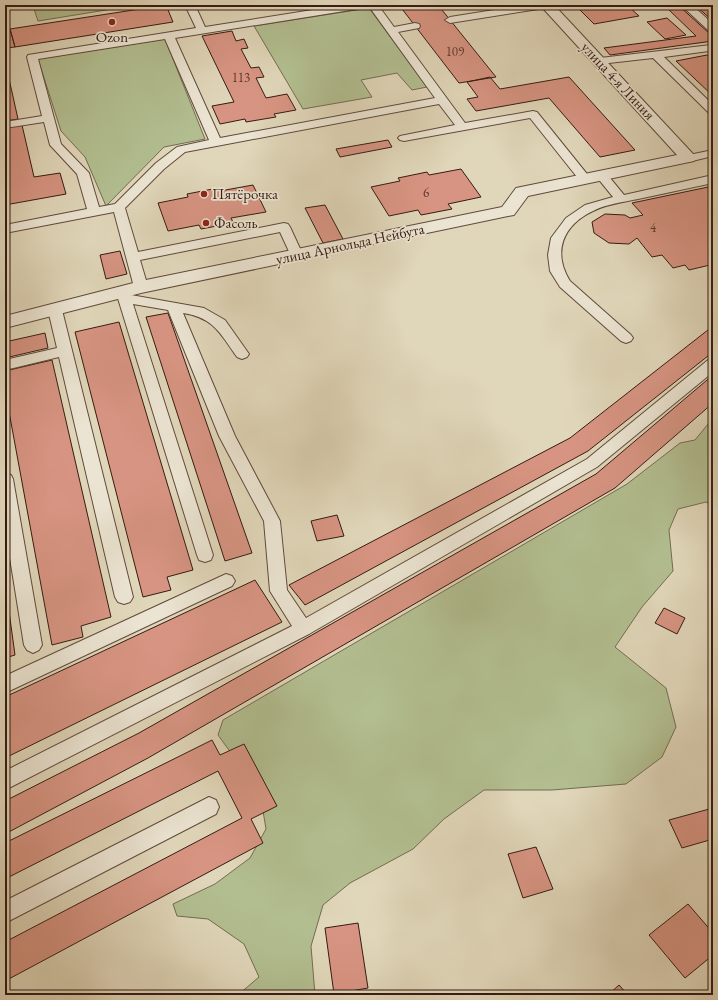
<svg xmlns="http://www.w3.org/2000/svg" width="718" height="1000" viewBox="0 0 718 1000" font-family="'EB Garamond',serif">
<style>
.green{fill:#b2be90;stroke:#746c51}
.building{fill:#d79482;stroke:#351b12}
.lines{fill:none;stroke-linecap:round;stroke-linejoin:round}
.lane-casing{stroke:#604a3c;stroke-width:2}
.street-casing{stroke:#604a3c;stroke-width:2}
.lane{fill:#ebe4d2;fill-rule:evenodd}
.street{fill:#ebe4d2;fill-rule:evenodd}
.poi-dot{fill:#8f2418;stroke:#ebe4d2;stroke-width:1.5}
.labels{text-anchor:middle;stroke-width:3.5;stroke-linejoin:round;paint-order:stroke}
.far-number-label{font-size:13px;fill:#5e392e}
.far-poi-label{font-size:15px;fill:#351b12;stroke:#ebe4d2;text-anchor:start}
.far-street-label{font-size:15px;fill:#351b12;stroke:#ebe4d2}
</style>
<rect width="100%" height="100%" fill="#e0d6b9"/>
<filter id="stains"><feTurbulence type="fractalNoise" baseFrequency=".005" numOctaves="4"/><feColorMatrix values="0 0 0 0 .2 0 0 0 0 .09 0 0 0 0 .02 0 0 0 .5 -.17"/></filter>
<radialGradient id="worn" r=".72"><stop offset=".6" stop-color="#630" stop-opacity="0"/><stop offset="1" stop-color="#630" stop-opacity=".3"/></radialGradient>
<path class="green" d="M64 5H137L38 21 34 9Z
M369 8 427 87 412 90 397 73 361 80 372 97 303 109 254 26Z
M165 39 205 139 164 147 106 206 85 157 61 131 38 59Z
M713 418V505L706 502 678 509 669 530 673 571 642 607 615 647 666 688 676 727 662 757 626 784 552 790H484L444 819 413 849 350 883 323 905 311 946 315 995H238L259 977 244 944 208 919 177 916 173 904 215 884 250 858 266 829 260 793 218 735 223 720 627 484 680 443 695 440Z"/>
<path class="building" d="M166 5 173 22 15 47 10 29Z
M223 5H251L225 9Z
M399 5H438L496 77 459 83Z
M575 5H633L628 6 639 16 594 24Z
M678 5 710 34 713 37V41L610 55 604 48 696 36 665 6Z
M695 5H709L713 8V21Z
M667 18 686 35 665 39 647 22Z
M10 29 15 47 5 48V30Z
M232 31 236 41 244 39 248 48 241 49 251 68 259 67 264 77 256 78 266 98 287 94 296 110 274 114 276 117 246 122 245 119 220 124 212 106 234 102 202 36Z
M707 55 713 60V96L676 61Z
M5 61 18 119 5 121Z
M490 77 500 89 569 77 635 150 600 157 549 98 476 111 467 99 478 97 467 82Z
M22 125 34 177 60 173 66 194 5 205V128Z
M388 140 392 147 340 157 336 149Z
M461 169 481 197 448 204 452 209 421 215 418 210 389 216 371 187 400 181 398 178 427 172 429 175Z
M253 185 266 212 231 218 233 222 217 226 201 229 199 225 168 231 158 203 188 197 187 194 218 188 220 191Z
M713 186V268L710 265 689 270 685 265 673 268 662 255 652 257 637 238 629 244 609 243 594 233 592 222 605 214 625 215 630 218 643 215 632 203Z
M325 205 343 239 323 243 305 208Z
M120 251 127 274 106 279 100 255Z
M168 313 252 553 225 561 146 317Z
M119 322 193 570 167 577 171 590 143 597 75 332Z
M713 326V352L588 451 305 605 289 585 570 438Z
M45 333 48 348 5 358V342Z
M52 360 111 617 81 626 83 637 52 645 5 390V371Z
M713 375V403L615 488 148 758 5 834V801L139 733 596 474Z
M337 515 344 536 317 541 311 521Z
M255 580 282 622 5 758V697Z
M5 582 15 655 5 658Z
M664 608 685 618 677 634 655 623Z
M212 740 220 755 244 744 277 806 251 819 263 843 5 981V942L242 818 218 771 5 879V843Z
M713 808V839L682 848 669 820Z
M536 847 553 889 523 898 508 854Z
M688 904 713 933V955L685 978 649 935Z
M358 923 368 988 334 994 325 928Z
M619 985 628 995H608Z"/>
<g class="lines">
<g class="lane-casing">
<path id="lane" d="M185 5H195L205 27 344 5H368L363 8 175 38 220 138 435 98 368 5H378L394 27 415 23 419 24 420 26 419 28 398 32 465 123 533 111 537 112 591 179 589 182H581L530 118 404 141 400 140 398 138 400 136 455 125 439 104 185 152 164 169 125 208 138 252 284 223 288 224 290 227 303 255 302 258H292L280 232 140 260 148 287 146 290 141 291 136 290 134 287 114 212 5 233V225L87 209 77 174 50 145 44 122 5 128V122L42 116 27 57 28 55 196 28ZM165 39 209 140 177 147 156 163 115 204 99 207 89 173 61 144 38 59Z
M526 5H550L545 8 450 23 445 20 450 17Z
M681 5H692L713 24V32L709 31Z
M711 45H713V53L709 51 664 57 713 105V114L709 113 653 58 600 64 595 61 600 58Z
M713 150V156L688 162 684 160 682 158 684 156Z
M602 172 606 173 624 195 713 175V183C688 188 663 194 638 199 624 202 606 204 593 211 563 225 552 252 570 281L631 335 633 338 631 341 626 343 621 341 560 287 550 271 548 255 551 238 566 218 585 205 613 197 596 176 598 173Z
M123 288 128 289 131 295 204 308 225 320 249 354 247 357 242 359 237 357C220 333 214 318 183 313L235 436 280 521 287 590 306 618 587 459 708 360 713 359V372L597 467 309 634 5 790V771L292 626 270 591 264 521 219 436 168 310 133 304 213 555 211 560 205 562 199 560 197 555 116 292 118 289Z
M55 306 60 307 62 310 133 597 130 602 124 604 118 602 115 597 59 357 5 370V360L57 348 48 310 50 307Z
M5 473 11 475 13 479 42 645 39 650 33 653 27 650 24 645 5 527Z
M226 574 232 576 235 581 232 586 5 693V676Z
M209 797 216 800 219 807 216 814 5 923V901Z"/>
</g>
<g class="street-casing">
<path id="street" d="M540 5H554L694 155 696 158 694 161 528 196 514 215 508 216 141 293 5 328V316L141 281 502 207 516 188 677 155Z"/>
</g>
<use href="#lane" class="lane"/>
<use href="#street" class="street"/>
</g>
<g class="poi-dot">
<circle cx="112" cy="22" r="4"/>
<circle cx="204" cy="194" r="4"/>
<circle cx="206" cy="223" r="4"/>
</g>
<g class="labels">
<g class="far-number-label">
<text x="455" y="56">109</text>
<text x="241" y="82">113</text>
<text x="426" y="197">6</text>
<text x="653" y="232">4</text>
</g>
<g class="far-poi-label">
<text x="112" y="42" text-anchor="middle">Ozon</text>
<text x="212" y="199">Пятёрочка</text>
<text x="214" y="228">Фасоль</text>
</g>
<g class="far-street-label">
<text transform="translate(618 81) rotate(47)" y="5">улица 4-я Линия</text>
<text transform="translate(350 244) rotate(-12)" y="5">улица Арнольда Нейбута</text>
</g>
</g>
<rect width="718" height="1000" fill="none" stroke="#e0d6b9" stroke-width="20"/>
<rect x="6" y="6" width="706" height="988" fill="none" stroke="#351b12" stroke-width="2"/>
<rect x="10" y="10" width="698" height="980" fill="none" stroke="#351b12"/>
<rect width="100%" height="100%" filter="url(#stains)"/>
<rect width="100%" height="100%" fill="url(#worn)"/>
</svg>
